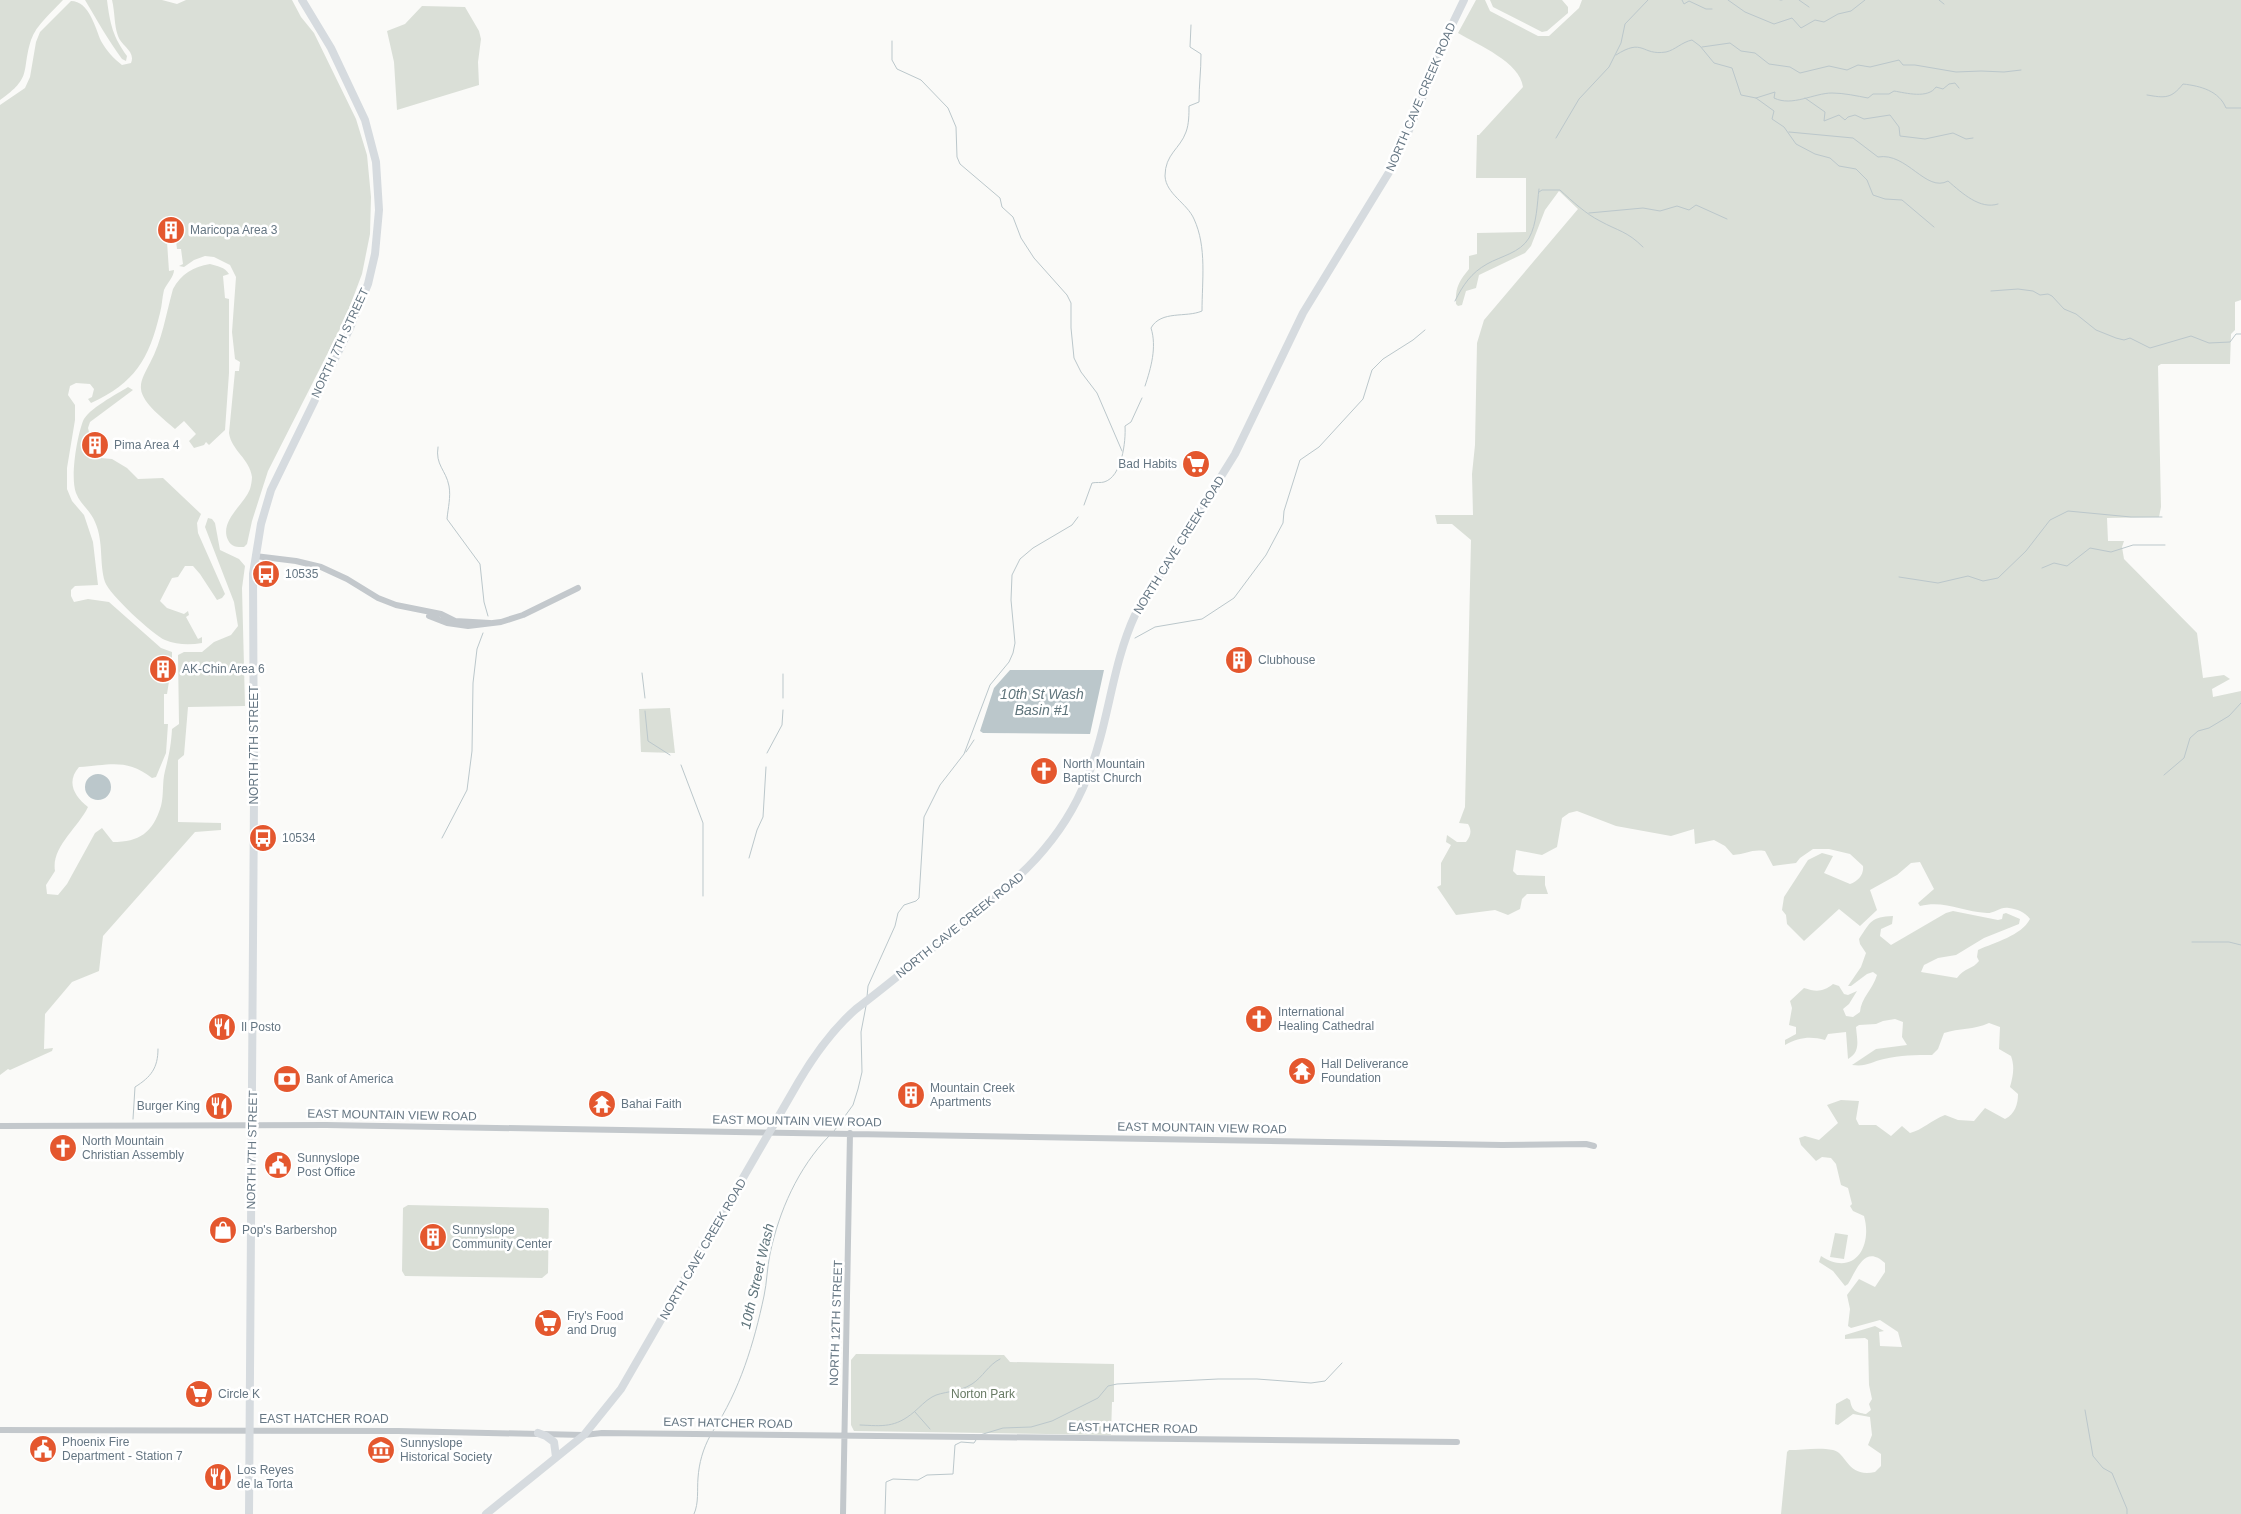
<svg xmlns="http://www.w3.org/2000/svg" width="2241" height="1514" viewBox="0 0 2241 1514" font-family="Helvetica,sans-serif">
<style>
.green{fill:#dadfd7}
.water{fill:#bbc7cb}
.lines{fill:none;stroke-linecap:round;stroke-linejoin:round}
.stream{stroke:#bbc7cb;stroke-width:1}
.minor{stroke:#c3c8cc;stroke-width:6}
.major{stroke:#d6dbdf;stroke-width:8}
.labels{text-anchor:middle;stroke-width:5;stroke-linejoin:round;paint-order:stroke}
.street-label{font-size:12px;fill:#657683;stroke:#fff}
.poi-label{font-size:12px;fill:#657683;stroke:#fff;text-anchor:start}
.park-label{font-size:12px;fill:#687a64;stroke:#fff}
.water-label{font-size:14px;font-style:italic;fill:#60757c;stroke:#fff}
</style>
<rect width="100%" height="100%" fill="#fafaf8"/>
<path class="green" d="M0 0H63C52 12 36 25 31 40 21 72 33 77 0 100Z
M85 0H107C110 24 113 37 127 56L126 61 122 59C108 40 97 20 85 0Z
M112 0H162L177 4 186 0H292L301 17 314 33 356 119 367 155 371 197 370 234 362 274 345 319 268 471 252 521 247 544 244 547C237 547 231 547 228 540 219 521 244 505 250 489 251 486 252 480 252 477 250 459 231 450 229 433L235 371H239L240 362 235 359 232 332 236 277 230 265 214 257 205 256 194 260 184 267 179 266 183 264 181 249H177L176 241 180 240V228L174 225 166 227 169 271 174 270C174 277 167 283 164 290 162 298 162 306 160 313 149 359 135 383 91 403L88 399 92 397 94 389 90 384 76 383 70 386 68 395 75 405V420L67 468V489L72 501 84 515 93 542 98 585 75 586 71 590V596L74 602 88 599 109 602 161 648 172 652V659H157L158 670 162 677 170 675 167 694H164V724H168L166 753 156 777 152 778C126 758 110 765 79 767 66 782 74 796 88 807 78 828 51 847 55 871L46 885 47 894 58 895 67 884 95 833 102 828 113 842C139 842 153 833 161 806 164 795 162 782 165 771 169 755 171 746 172 729L179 724 178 655 184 652H202L214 642 231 635 238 626 234 602 205 527 208 518 212 519 215 523 220 550 239 559 245 566 242 588 245 706 188 707 184 755 178 760V822L221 823V830L195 832 103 936 99 971 72 982 45 1014 44 1049 53 1048 52 1051 10 1070 8 1069 0 1075V105L25 88 30 77 36 42 40 32 71 1C89 1 95 27 101 41 106 50 114 59 122 65L131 63C136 51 121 46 118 36 114 25 115 12 112 0Z
M1476 0H1485L1490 11 1538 36H1549L1579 8 1582 0H2241V300L2235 302V330L2231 334 2230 364H2161L2158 366 2161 507 2159 517 2107 518 2108 541H2124L2122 547 2124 559 2197 633 2203 678 2224 675 2230 679 2212 689 2213 697 2241 691V1514H1781L1787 1452 1789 1450C1802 1450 1819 1447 1833 1450 1847 1453 1847 1478 1875 1472L1881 1466V1454L1868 1445 1872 1435 1870 1417 1853 1414 1838 1425 1835 1424 1836 1404 1847 1398 1850 1400C1852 1411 1855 1412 1866 1414L1871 1410 1869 1404 1872 1399 1869 1385 1868 1340 1865 1338 1845 1339V1335L1875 1326 1884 1331 1879 1332 1880 1346 1902 1347 1898 1332 1880 1320 1851 1328 1848 1326 1850 1309 1847 1295 1859 1279 1875 1287 1885 1272V1263C1865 1244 1857 1269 1848 1284L1845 1286 1833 1271 1819 1262 1821 1256C1853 1277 1873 1248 1864 1216L1853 1211 1850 1206 1852 1204 1848 1188 1841 1185 1836 1164 1831 1158 1822 1157 1816 1161 1801 1145 1799 1138 1805 1136 1819 1140 1838 1123 1827 1105 1841 1100 1859 1101 1856 1119 1859 1125H1876L1891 1136 1902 1126 1910 1133C1922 1130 1932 1120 1945 1115L1958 1120 1974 1121 1985 1108 2005 1119C2015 1114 2018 1104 2018 1094L2010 1087C2013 1076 2015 1067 2011 1056L1999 1049 2000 1027 1989 1023C1974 1030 1959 1028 1944 1033L1938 1049 1932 1055C1916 1055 1900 1055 1884 1059 1870 1062 1867 1067 1852 1065L1876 1049 1907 1045 1902 1037 1903 1022 1895 1019 1883 1021 1876 1024 1859 1025 1856 1027C1857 1040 1861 1052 1848 1059L1846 1032 1828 1034 1825 1040C1811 1036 1799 1037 1785 1045V1040L1796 1034V1027L1789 1025 1792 1008 1790 1001 1804 988C1816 992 1823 992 1833 984L1839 986 1844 994 1848 995 1857 991 1849 1004 1843 1009 1846 1016 1853 1017 1860 1012C1861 998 1873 989 1877 975L1873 972 1867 974 1851 986H1848L1861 967 1866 953 1860 944 1859 939C1871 921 1871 917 1893 916L1892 924 1881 929 1880 936 1891 945 1946 913 1953 911 1998 920 2002 919 2003 914 2006 913 2020 919 2019 924 1984 938 1956 955 1938 958 1924 965 1921 972 1957 978C1964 968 1973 969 1979 961L1977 957 1978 950C1995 942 2021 936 2030 919 2025 912 2017 909 2009 908 2001 906 1995 913 1987 913 1962 912 1945 900 1920 906L1918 903 1934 889 1920 862 1911 863 1897 875 1870 890 1877 910 1860 926 1839 909 1804 941 1787 924 1786 915 1782 910 1784 897 1808 860 1822 853 1833 856 1824 873 1850 884C1858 881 1864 875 1863 866L1850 854 1829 849H1813L1800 858 1796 863 1773 866 1765 851C1751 849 1747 854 1733 855L1725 846 1714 840 1695 844 1694 829 1671 836 1616 826 1577 811 1569 813 1562 818 1557 847 1542 855 1516 850 1513 871 1517 875 1545 876V885L1548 894H1527L1522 899 1520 909 1508 915 1495 910 1456 915 1437 887 1441 885V863L1451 845 1446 842 1447 835 1457 842H1466C1471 836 1472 830 1468 824L1459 823 1465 807 1471 540 1452 524H1437L1435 515H1473L1472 474 1475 445 1477 343 1484 320 1578 209 1559 191 1545 210 1531 246 1525 253 1479 275 1476 288 1466 291 1462 305 1458 306 1456 304C1455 288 1459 281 1469 269V256L1477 254V233L1526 232V178H1476L1477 135H1479L1523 87C1520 62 1478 45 1458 33Z
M1490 0H1562L1568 7V13L1547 31 1542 32 1493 7Z
M422 6 465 7 479 31 481 39 478 62 479 85 397 110 394 62 387 31 405 24Z
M210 264C217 266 225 267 229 274L223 276 225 298 229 299V373L225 430 209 445 206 442 204 445 194 448 189 441 196 434 184 421 175 429C165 420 142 403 141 389 140 380 146 371 150 363 162 341 166 314 173 289 181 274 193 267 210 264Z
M128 387 133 390 90 422 88 428 91 440 86 447 101 458 112 459 127 468 138 479 163 478 201 514 197 523 198 533 225 594 222 598 217 600 200 574 193 566H185L178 577 172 578 160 601 167 608 184 614 188 611 189 615 186 617 198 639 202 637V643C190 645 177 645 165 640 153 635 109 594 105 582 99 563 104 542 95 522 91 511 80 504 76 493 70 477 77 437 83 421 88 409 117 394 128 387Z
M670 708 675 753 641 752 639 709Z
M408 1205 548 1208 549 1210 548 1273 542 1278 405 1276 402 1271 403 1208Z
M1835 1233 1848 1235 1844 1259 1830 1257Z
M856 1354 1004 1355 1010 1362 1114 1364V1402H1112L1111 1435 854 1431 851 1425V1360Z"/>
<path class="water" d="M1010 670H1104L1090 734 983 733 980 731 994 688Z
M85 787a13 13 0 1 1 26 0a13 13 0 1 1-26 0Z"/>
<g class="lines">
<path class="stream" d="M1682 0 1684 4 1689 1 1706 9H1712
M1728 0 1745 12 1774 24 1792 18 1801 28 1815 20 1824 22 1838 14 1851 11 1865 0
M1780 0H1782
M1799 0 1809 7
M1939 0 1944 4
M892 41V60L897 69 921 80 948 108 956 127 957 157 960 164 1000 198 1002 207 1013 217 1021 238 1034 258 1067 295 1071 303V328L1074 358 1081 372 1097 393 1122 451
M1702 47 1730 43 1741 51 1755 53 1769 64 1790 67 1800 73 1829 66 1847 70 1858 65 1870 67 1899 60 1903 65H1915L1956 72 1981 71 2004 72 2021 70
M1616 55C1644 37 1641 56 1666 52 1675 50 1682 42 1692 40L1700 46 1714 63 1732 68 1741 95 1756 98 1774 111 1772 119 1784 127 1796 144 1815 154 1830 158 1839 166 1856 169 1867 180 1873 195 1885 199 1902 200 1934 227
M2147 95C2165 98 2171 99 2183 84 2201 86 2219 91 2226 108H2241
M1756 98 1775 92 1774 98C1792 107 1814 93 1832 93 1844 93 1857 96 1868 98L1873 94H1889L1894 91C1906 93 1928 99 1936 87L1943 89 1949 84 1955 83 1959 88
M1805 98 1825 112 1824 121 1839 115 1845 120 1848 117 1855 115 1864 119 1890 115 1899 127 1900 136 1925 139 1953 133 1966 139 1973 138
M1789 132 1853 138 1878 157C1907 152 1926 193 1948 181 1962 193 1980 210 1998 204
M1556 138 1579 99 1609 67 1621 43 1625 24 1648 0
M1539 192 1542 190H1560C1572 201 1586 214 1600 221 1618 231 1627 231 1643 247
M1589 213 1643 208 1660 211 1677 206 1689 210 1696 205 1727 219
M1991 291 2018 289 2033 291 2040 295 2048 294 2052 296 2064 309 2076 314 2096 330 2116 338 2124 340 2130 338 2150 348 2191 336 2209 343 2230 342 2236 334H2241
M1455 301C1463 285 1471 273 1487 264 1501 256 1520 253 1529 238 1537 224 1537 204 1539 189
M1145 386C1151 368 1157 347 1151 328 1161 310 1186 318 1202 311 1202 281 1207 247 1194 219 1187 203 1166 194 1165 176 1165 154 1180 149 1186 132 1189 124 1189 114 1189 106L1199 102C1199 85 1201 71 1201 54L1190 47 1191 25
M438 447C435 465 446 470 449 486 451 497 448 508 447 519L480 564 484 602 488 616
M1084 505 1092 483C1096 482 1101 483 1104 482 1122 477 1126 441 1125 426L1131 422 1142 398
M2042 568 2054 563 2067 566 2090 548 2111 552 2133 545H2165
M1899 577 1938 583 1968 576 1983 581 1998 578 2026 551 2050 520 2068 511 2131 517H2162
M1135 638 1155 627 1202 619 1234 598 1266 555 1283 523 1284 511 1300 460 1319 447 1363 399 1372 370 1383 359 1413 340 1425 330
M642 673 645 698
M783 698V674
M645 711 648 741 670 755
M966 752 974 740
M767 753 782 725 783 710
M681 765 703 823V896
M2164 775 2184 758 2190 738 2198 731 2209 728 2229 716 2241 703
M442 838 467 790 472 751 473 683 477 649 483 633
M749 858 757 830 763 817 766 767
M2192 942H2229L2241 945
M867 997 868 986 895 926 898 913 904 905 916 901 919 898 924 817 940 785 964 754 990 685 1009 662 1013 653 1015 643 1011 600 1012 575 1020 559 1033 548 1072 525 1078 517
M133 1119 135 1087C151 1077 158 1068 158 1049
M834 1131 853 1105 858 1089 862 1072 861 1032 866 1006
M2085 1410 2093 1456 2103 1468 2112 1473 2127 1509V1514
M915 1412 930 1429
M860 1425C883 1426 895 1428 914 1412 920 1407 925 1401 932 1397 942 1391 958 1393 972 1384 983 1377 988 1365 1000 1359
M713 1431C740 1390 754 1343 764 1296 767 1282 767 1268 770 1254 779 1211 798 1168 829 1136
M980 1435 1003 1428 1031 1427 1052 1421 1098 1398 1108 1386 1117 1384 1218 1379H1257L1311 1383 1325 1381 1342 1363
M694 1514C699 1503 697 1490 698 1478 699 1463 703 1449 710 1436
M885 1514 886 1482 893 1479 918 1480 927 1475 953 1474 955 1445 961 1442 974 1443 976 1440"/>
<path class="minor" d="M255 556 296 561 321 567 347 579 378 598 396 605 441 614 455 621 490 623
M429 616 447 623 468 626 501 622 523 615 578 588
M0 1126 326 1125 1502 1145 1586 1144 1594 1146
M0 1430 398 1431 584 1435 602 1433 1457 1442
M843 1514 850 1133"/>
<path class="major" d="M538 1433 546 1436 554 1442 556 1457
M249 1514 254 798 253 574 261 524 271 490 350 328 368 284 375 254 379 210 376 162 365 120 331 48 302 0
M486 1514 584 1435 621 1389 799 1081C815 1054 832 1030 856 1009 889 984 921 957 954 931 1010 885 1059 849 1087 778 1109 725 1111 667 1135 615L1235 454 1303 313 1391 169 1407 135 1450 29 1464 0"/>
</g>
<defs>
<g id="building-disc" transform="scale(1.4375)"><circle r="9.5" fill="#e4572e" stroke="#fff"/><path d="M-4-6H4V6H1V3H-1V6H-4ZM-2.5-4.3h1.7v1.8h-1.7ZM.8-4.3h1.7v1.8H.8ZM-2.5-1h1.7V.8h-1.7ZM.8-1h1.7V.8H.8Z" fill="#fff"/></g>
<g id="supermarket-disc" transform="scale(1.4375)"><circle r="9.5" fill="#e4572e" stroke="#fff"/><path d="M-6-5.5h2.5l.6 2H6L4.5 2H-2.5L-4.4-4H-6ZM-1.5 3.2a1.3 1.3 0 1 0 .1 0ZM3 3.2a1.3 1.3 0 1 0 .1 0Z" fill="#fff"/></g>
<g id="bus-disc" transform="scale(1.4375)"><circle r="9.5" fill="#e4572e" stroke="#fff"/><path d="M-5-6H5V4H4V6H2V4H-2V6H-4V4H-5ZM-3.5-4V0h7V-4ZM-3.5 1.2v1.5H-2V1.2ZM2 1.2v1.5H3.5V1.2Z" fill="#fff"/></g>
<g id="church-disc" transform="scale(1.4375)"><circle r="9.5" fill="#e4572e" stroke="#fff"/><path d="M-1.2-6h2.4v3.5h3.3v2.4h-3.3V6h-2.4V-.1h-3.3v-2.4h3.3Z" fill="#fff"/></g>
<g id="restaurant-disc" transform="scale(1.4375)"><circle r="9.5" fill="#e4572e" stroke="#fff"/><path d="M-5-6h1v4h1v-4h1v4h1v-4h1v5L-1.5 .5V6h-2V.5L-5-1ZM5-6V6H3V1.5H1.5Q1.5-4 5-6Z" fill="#fff"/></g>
<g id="temple-disc" transform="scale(1.4375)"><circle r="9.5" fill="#e4572e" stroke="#fff"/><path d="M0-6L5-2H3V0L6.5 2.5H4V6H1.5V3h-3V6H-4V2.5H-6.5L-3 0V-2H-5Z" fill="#fff"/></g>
<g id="bank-disc" transform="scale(1.4375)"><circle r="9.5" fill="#e4572e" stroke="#fff"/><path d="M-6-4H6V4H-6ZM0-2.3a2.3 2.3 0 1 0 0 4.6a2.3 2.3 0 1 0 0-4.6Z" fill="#fff"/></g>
<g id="civic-disc" transform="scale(1.4375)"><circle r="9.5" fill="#e4572e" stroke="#fff"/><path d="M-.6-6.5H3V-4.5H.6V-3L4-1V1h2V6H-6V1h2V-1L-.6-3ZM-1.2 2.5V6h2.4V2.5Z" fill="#fff"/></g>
<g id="shop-disc" transform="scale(1.4375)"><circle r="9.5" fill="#e4572e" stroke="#fff"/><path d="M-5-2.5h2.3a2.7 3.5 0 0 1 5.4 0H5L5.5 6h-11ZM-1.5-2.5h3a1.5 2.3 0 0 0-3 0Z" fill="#fff"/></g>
<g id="museum-disc" transform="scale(1.4375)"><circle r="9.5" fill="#e4572e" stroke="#fff"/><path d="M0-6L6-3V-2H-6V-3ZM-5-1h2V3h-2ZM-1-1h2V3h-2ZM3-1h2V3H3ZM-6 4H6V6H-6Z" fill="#fff"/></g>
</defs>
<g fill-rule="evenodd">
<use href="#building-disc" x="171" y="230"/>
<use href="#building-disc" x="95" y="445"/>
<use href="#supermarket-disc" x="1196" y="464"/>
<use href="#bus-disc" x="266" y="574"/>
<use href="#building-disc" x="1239" y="660"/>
<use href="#building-disc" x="163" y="669"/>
<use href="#church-disc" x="1044" y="771"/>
<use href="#bus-disc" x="263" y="838"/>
<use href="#church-disc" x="1259" y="1019"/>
<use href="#restaurant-disc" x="222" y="1027"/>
<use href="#temple-disc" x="1302" y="1071"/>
<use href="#bank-disc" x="287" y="1079"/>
<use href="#building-disc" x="911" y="1095"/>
<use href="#temple-disc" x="602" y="1104"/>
<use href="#restaurant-disc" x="219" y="1106"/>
<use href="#church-disc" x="63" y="1148"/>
<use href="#civic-disc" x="278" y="1165"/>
<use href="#shop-disc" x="223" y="1230"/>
<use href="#building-disc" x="433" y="1237"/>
<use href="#supermarket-disc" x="548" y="1323"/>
<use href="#supermarket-disc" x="199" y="1394"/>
<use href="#civic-disc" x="43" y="1449"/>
<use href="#museum-disc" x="381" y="1450"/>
<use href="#restaurant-disc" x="218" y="1477"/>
</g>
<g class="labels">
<g class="street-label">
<text transform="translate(1421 97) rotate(-67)" y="4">NORTH CAVE CREEK ROAD</text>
<text transform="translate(340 343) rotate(-65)" y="4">NORTH 7TH STREET</text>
<text transform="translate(1179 545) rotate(-58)" y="4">NORTH CAVE CREEK ROAD</text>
<text transform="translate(254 745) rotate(-90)" y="4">NORTH 7TH STREET</text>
<text transform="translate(960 925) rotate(-39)" y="4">NORTH CAVE CREEK ROAD</text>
<text transform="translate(392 1115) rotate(1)" y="4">EAST MOUNTAIN VIEW ROAD</text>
<text transform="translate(797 1121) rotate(1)" y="4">EAST MOUNTAIN VIEW ROAD</text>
<text transform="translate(1202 1128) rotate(1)" y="4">EAST MOUNTAIN VIEW ROAD</text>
<text transform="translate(252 1150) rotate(-89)" y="4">NORTH 7TH STREET</text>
<text transform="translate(703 1249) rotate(-60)" y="4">NORTH CAVE CREEK ROAD</text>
<text transform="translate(836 1323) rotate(-88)" y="4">NORTH 12TH STREET</text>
<text x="324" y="1423">EAST HATCHER ROAD</text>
<text transform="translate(728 1423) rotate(1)" y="4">EAST HATCHER ROAD</text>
<text transform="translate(1133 1428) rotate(1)" y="4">EAST HATCHER ROAD</text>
</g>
<g class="poi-label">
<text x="190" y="234">Maricopa Area 3</text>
<text x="114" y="449">Pima Area 4</text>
<text x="1177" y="468" text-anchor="end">Bad Habits</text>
<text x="285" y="578">10535</text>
<text x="1258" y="664">Clubhouse</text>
<text x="182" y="673">AK-Chin Area 6</text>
<text x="1063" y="768">North Mountain<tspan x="1063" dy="14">Baptist Church</tspan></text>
<text x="282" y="842">10534</text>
<text x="1278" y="1016">International<tspan x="1278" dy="14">Healing Cathedral</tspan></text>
<text x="241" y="1031">Il Posto</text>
<text x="1321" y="1068">Hall Deliverance<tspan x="1321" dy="14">Foundation</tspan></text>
<text x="306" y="1083">Bank of America</text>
<text x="930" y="1092">Mountain Creek<tspan x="930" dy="14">Apartments</tspan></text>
<text x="621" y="1108">Bahai Faith</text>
<text x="200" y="1110" text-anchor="end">Burger King</text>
<text x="82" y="1145">North Mountain<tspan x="82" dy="14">Christian Assembly</tspan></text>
<text x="297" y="1162">Sunnyslope<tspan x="297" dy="14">Post Office</tspan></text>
<text x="242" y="1234">Pop's Barbershop</text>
<text x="452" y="1234">Sunnyslope<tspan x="452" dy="14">Community Center</tspan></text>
<text x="567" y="1320">Fry's Food<tspan x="567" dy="14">and Drug</tspan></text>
<text x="218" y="1398">Circle K</text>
<text x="62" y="1446">Phoenix Fire<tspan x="62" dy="14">Department - Station 7</tspan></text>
<text x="400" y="1447">Sunnyslope<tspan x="400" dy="14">Historical Society</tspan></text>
<text x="237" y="1474">Los Reyes<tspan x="237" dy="14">de la Torta</tspan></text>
</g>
<g class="park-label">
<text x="983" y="1398">Norton Park</text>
</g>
<g class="water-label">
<text x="1042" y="699">10th St Wash<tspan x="1042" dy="16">Basin #1</tspan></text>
<text transform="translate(757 1276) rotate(-77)" y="5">10th Street Wash</text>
</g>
</g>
</svg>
